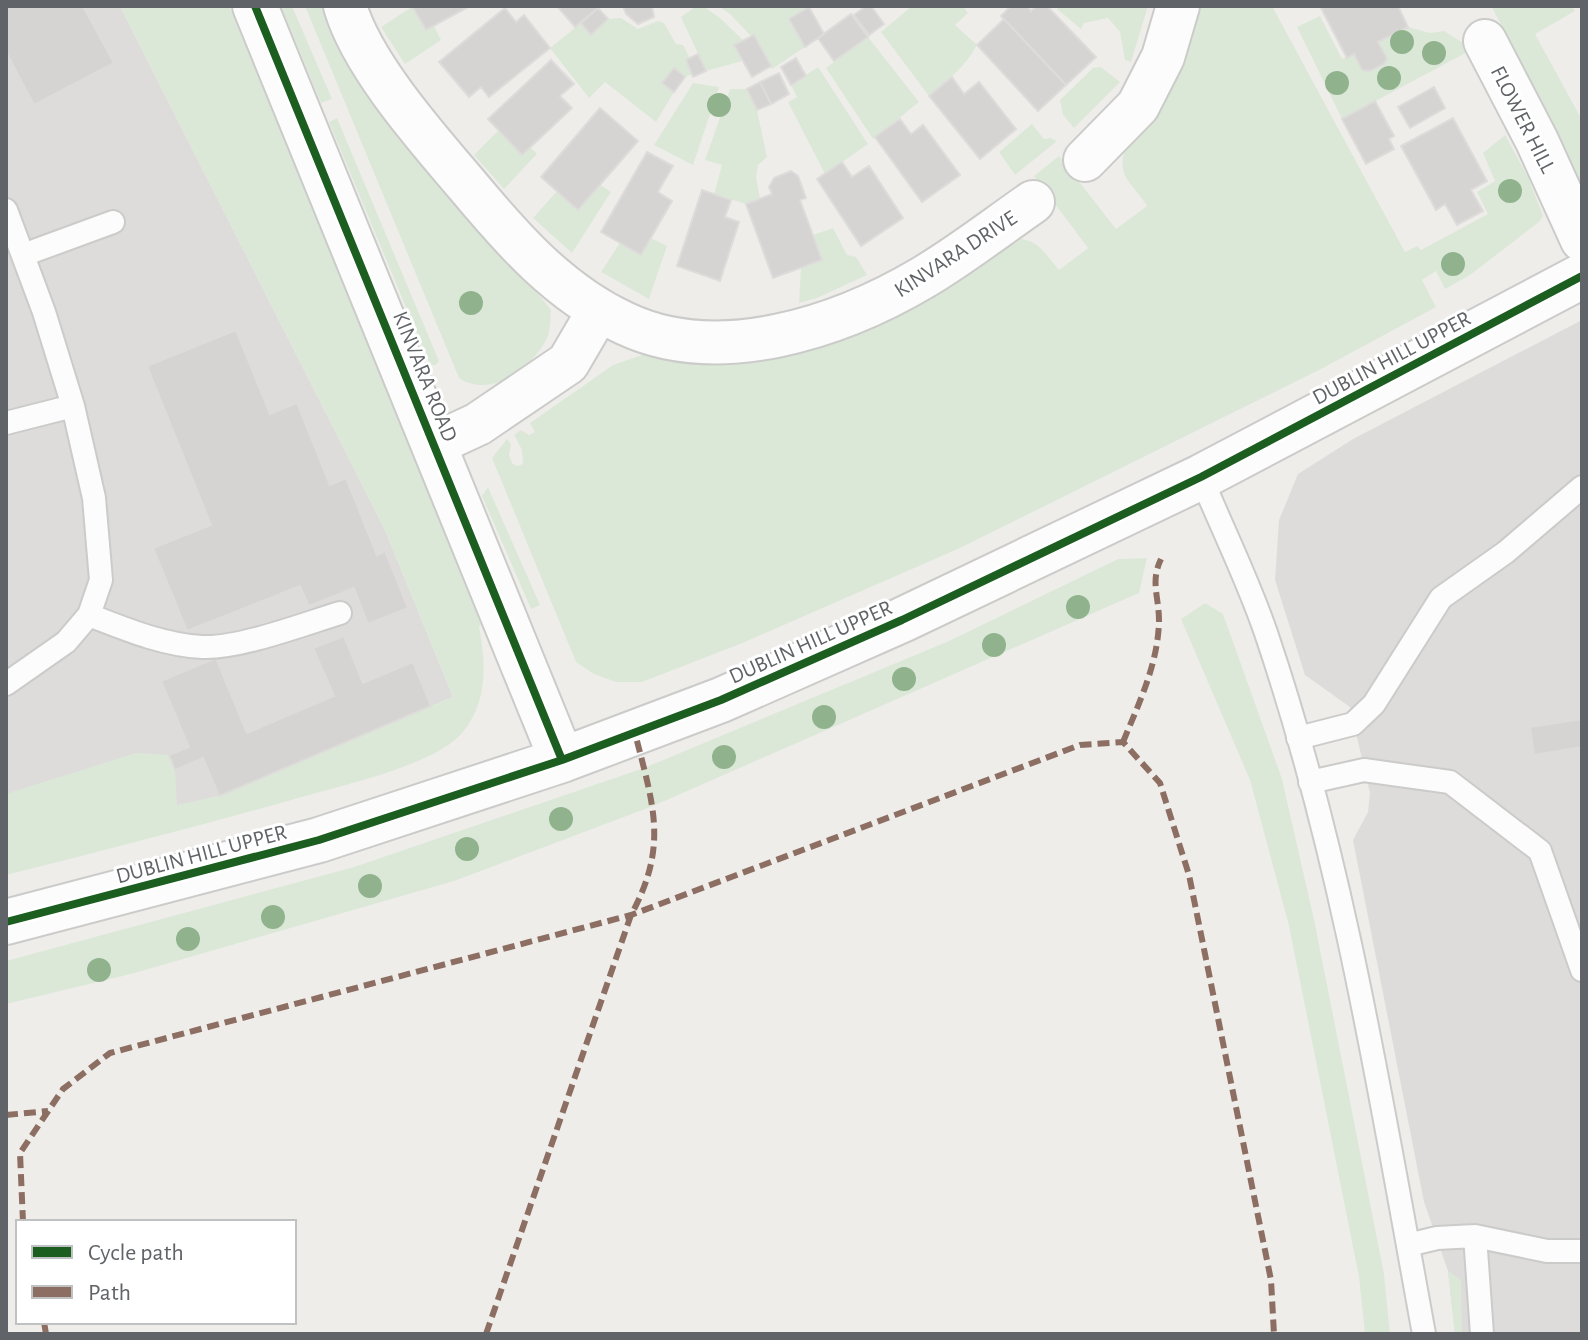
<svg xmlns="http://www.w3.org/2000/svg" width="1588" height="1340" viewBox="0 0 1588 1340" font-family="'Alegreya Sans',sans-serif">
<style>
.industrial{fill:#dedcdb}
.green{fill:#dbe8d8}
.building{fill:#d5d4d3;stroke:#dedcda;stroke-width:2}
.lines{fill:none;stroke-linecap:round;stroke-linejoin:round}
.service-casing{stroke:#cbcbca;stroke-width:26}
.minor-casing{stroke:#cbcbca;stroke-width:46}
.tertiary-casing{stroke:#cbcbca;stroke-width:48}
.service{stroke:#fdfcfc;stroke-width:22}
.minor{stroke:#fdfcfc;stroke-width:42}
.tertiary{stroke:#fdfcfc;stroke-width:44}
.quiet{stroke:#8d6e63;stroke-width:6;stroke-dasharray:12 6;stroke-linecap:butt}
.cycleway-casing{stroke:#fff;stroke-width:13}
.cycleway{stroke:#1b5e20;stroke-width:8}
.tree{fill:#90b38e}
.labels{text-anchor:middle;stroke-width:6;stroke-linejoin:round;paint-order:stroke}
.street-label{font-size:22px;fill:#606367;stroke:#fff}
</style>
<rect width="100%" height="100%" fill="#efedea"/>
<path class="industrial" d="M6 6H120L385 530 453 697 219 796 6 846Z
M1582 320V1334H1455L1448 1271 1424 1202 1353 840 1368 812 1370 793 1350 707 1305 675 1275 580 1279 520 1298 474 1353 439Z"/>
<path class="green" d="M120 6H229L484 620 479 627C486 662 488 702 463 732 435 766 338 786 295 799 199 826 103 851 6 875V794L136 753 169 755 175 770 177 805 219 796 453 697 385 530Z
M281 6H292L332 99 321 103Z
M305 6H322L334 36 551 310C550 319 551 332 546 340 531 369 490 399 459 378Z
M703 6 720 18 743 40 734 46 742 61 706 71 681 17 695 7Z
M718 6H808L790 19 805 47 772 69 754 35 751 36 730 14Z
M912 6H963L968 13 955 25 977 45C966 66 947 81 929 96L881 32Z
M1059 6H1148L1131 62 1125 60 1120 32 1108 18 1084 23 1081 29 1057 9Z
M1194 6H1272L1405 252 1417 246 1421 250 1488 214 1477 192 1495 181 1483 153 1505 135 1529 179 1543 216 1539 222 1470 275 1445 289 1436 271 1422 280 1436 307 1323 368 960 548 740 644 642 682H616L594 674 576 662 492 458 507 439 511 444 509 455 512 463 517 466 523 464 522 450 514 435 521 430 529 435 535 432 530 423 613 365 645 354 677 361 775 357 831 341 1007 238C1039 238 1041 249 1059 270L1088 248 1034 176 1059 156 1116 229 1147 206C1129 177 1115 179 1127 142Z
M1491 6H1572L1575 11 1535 34 1582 120V198L1493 33 1501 24Z
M412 7 425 30 434 26 441 40 405 64 381 27Z
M1320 16 1342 59 1354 54 1362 70C1372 72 1382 68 1387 58L1378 42 1408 27 1430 33 1444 31 1473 49 1342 119 1297 27Z
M621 18 638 29 658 21 664 23 676 44 683 45 690 58 686 60 693 74 685 77 673 69 663 83 674 92 656 122 605 82 589 98 550 48 581 23 591 34 608 19Z
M868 37 919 102 873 139 826 68Z
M818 67 868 144 825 174 788 102 797 97 791 85Z
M1101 67 1120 82 1074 128 1063 115 1060 100 1093 68Z
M693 83 719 87 693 165 654 145Z
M730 89H747L757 110 767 157 758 165 756 177 760 198 746 204 714 194 722 165 705 160Z
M337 118 439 361 436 365H430L329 122Z
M1032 124 1044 139 1050 138 1057 141 1015 175 999 152Z
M499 130 522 155 530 147 537 154 504 189 474 155Z
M599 184 611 192 572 253 533 218 557 191Z
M833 228 847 255 856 257 867 275 817 298 799 303 801 267 813 235Z
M651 238 667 246 649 299 601 272 620 243 641 255Z
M488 487 540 605 531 609 482 496Z
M1147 558 1139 593 653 806 454 881 131 974 6 1004V961L354 867 644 768 949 641 1118 559Z
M1205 603 1223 614 1282 779 1315 924 1384 1274 1390 1334H1365L1359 1277 1289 926 1250 780 1181 619Z
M1448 1271 1461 1280 1462 1334H1455Z"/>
<path class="building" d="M6 6H83L114 63 34 105 6 52Z
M412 6H470L426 30Z
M557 6H597L598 8 575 27Z
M623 6H652L654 17 638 24 626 14Z
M866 6H871L884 24 869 35 854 15Z
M1011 6H1027L1031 11 1037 6H1047L1096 57 1066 85 1001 16Z
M1320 6H1398L1408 27 1378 42 1387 58 1384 64 1370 71 1362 70 1354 54 1347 58Z
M809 7 824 34 805 47 789 19Z
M505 8 516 22 524 15 550 48 489 97 481 87 469 97 439 62Z
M598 8 608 19 591 35 581 23Z
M851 14 868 37 834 61 818 38Z
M1004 19 1066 85 1038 111 977 45Z
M754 35 771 66 752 77 734 45Z
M698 54 706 71 693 77 686 60Z
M796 58 806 76 791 85 781 67Z
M551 60 574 84 560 96 572 108 522 155 488 119Z
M674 68 685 77 674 92 662 83Z
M779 73 789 94 771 104 760 82Z
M952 77 964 94 979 82 1016 129 980 159 929 96Z
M760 82 771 104 757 110 747 89Z
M1434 87 1445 108 1410 128 1398 107Z
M1375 101 1394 136 1389 139 1394 149 1366 164 1342 119Z
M600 108 638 141 578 210 541 177Z
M1453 118 1487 181 1471 190 1483 211 1457 225 1445 204 1436 210 1401 146Z
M900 119 911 134 923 125 960 175 922 202 875 137Z
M647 152 673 166 658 192 672 201 641 255 601 232Z
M842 162 852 177 869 166 903 218 861 246 817 179Z
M791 171 798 176 806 198 800 200 822 260 773 278 746 204 772 194 769 187 774 178Z
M702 190 731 200 725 217 739 222 720 281 677 266Z
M236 330 270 414 297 403 330 485 346 478 377 555 385 551 408 608 368 624 354 588 309 606 300 586 187 631 153 548 211 525 147 366Z
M344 636 363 683 413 662 431 706 219 796 203 758 175 770 169 755 189 747 161 681 216 658 247 733 334 696 313 648Z
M1582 719V747L1534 755 1530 727Z"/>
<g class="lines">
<g class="service-casing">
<path id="service" d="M6 210 44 312 73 406 94 498 101 580 89 615 66 642 6 684
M23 255 113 222
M6 423 73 406
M1201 477C1222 528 1248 580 1266 633 1343 860 1381 1099 1424 1334
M89 615C125 629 163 645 202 647 238 649 304 624 340 613
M1298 738 1353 724 1374 704 1441 598 1506 552 1582 487
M1310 782 1364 770 1450 782 1540 851 1582 970
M1475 1236 1482 1334
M1408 1245 1437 1238 1475 1236 1547 1251H1582"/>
</g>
<g class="minor-casing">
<path id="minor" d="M345 6C362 65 427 138 467 185 512 239 559 293 624 323 718 368 840 327 924 277 961 255 997 227 1033 202
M1485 41 1537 141 1582 240
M1085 160 1138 106 1163 57 1178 6
M435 444 478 424 568 363 599 310"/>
</g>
<g class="tertiary-casing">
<path id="tertiary" d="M255 6 562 760
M6 922 319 840 562 760 721 700 902 620 1201 477 1582 276"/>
</g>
<use href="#service" class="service"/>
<use href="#minor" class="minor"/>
<use href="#tertiary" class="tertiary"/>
<path class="quiet" d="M1123 742C1139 703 1158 664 1159 621 1159 596 1150 582 1161 559
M6 1115 48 1111
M23 1222 20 1153 63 1089 110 1053 631 915 1080 745 1123 742 1160 783 1189 875 1271 1280 1274 1334
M44 1322 46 1334
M486 1334 631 915C669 845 653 805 635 733"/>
<g class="cycleway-casing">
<path id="cycleway" d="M255 6 562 760
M6 922 319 840 562 760 721 700 902 620 1201 477 1582 276"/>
</g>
<use href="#cycleway" class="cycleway"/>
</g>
<g class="tree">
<circle cx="1402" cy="42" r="12"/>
<circle cx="1434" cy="53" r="12"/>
<circle cx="1389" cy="78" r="12"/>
<circle cx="1337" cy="83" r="12"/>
<circle cx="719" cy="105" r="12"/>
<circle cx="1510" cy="191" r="12"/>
<circle cx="1453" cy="264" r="12"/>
<circle cx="471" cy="303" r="12"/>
<circle cx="1078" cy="607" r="12"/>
<circle cx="994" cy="645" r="12"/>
<circle cx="904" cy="679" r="12"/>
<circle cx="824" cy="717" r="12"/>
<circle cx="724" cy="757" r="12"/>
<circle cx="561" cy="819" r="12"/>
<circle cx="467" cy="849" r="12"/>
<circle cx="370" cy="886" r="12"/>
<circle cx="273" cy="917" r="12"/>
<circle cx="188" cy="939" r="12"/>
<circle cx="99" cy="970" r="12"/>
</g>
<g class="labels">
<g class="street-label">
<text transform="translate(1524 119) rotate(63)" y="8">FLOWER HILL</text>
<text transform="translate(955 253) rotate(-33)" y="8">KINVARA DRIVE</text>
<text transform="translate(1391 357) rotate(-28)" y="8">DUBLIN HILL UPPER</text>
<text transform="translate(426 376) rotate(68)" y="8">KINVARA ROAD</text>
<text transform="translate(810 641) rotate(-24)" y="8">DUBLIN HILL UPPER</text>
<text transform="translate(201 853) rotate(-15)" y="8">DUBLIN HILL UPPER</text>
</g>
</g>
<rect width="1588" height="1340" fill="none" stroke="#606367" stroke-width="16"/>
<rect x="16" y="1220" width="280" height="104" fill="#ffffff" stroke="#bfc1c2" stroke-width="2"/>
<rect x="32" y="1246" width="40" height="12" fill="#1b5e20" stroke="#bfc1c2" stroke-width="2"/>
<text x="88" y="1260" font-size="24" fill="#606367">Cycle path</text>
<rect x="32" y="1286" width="40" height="12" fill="#8d6e63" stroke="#bfc1c2" stroke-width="2"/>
<text x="88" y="1300" font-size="24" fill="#606367">Path</text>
</svg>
